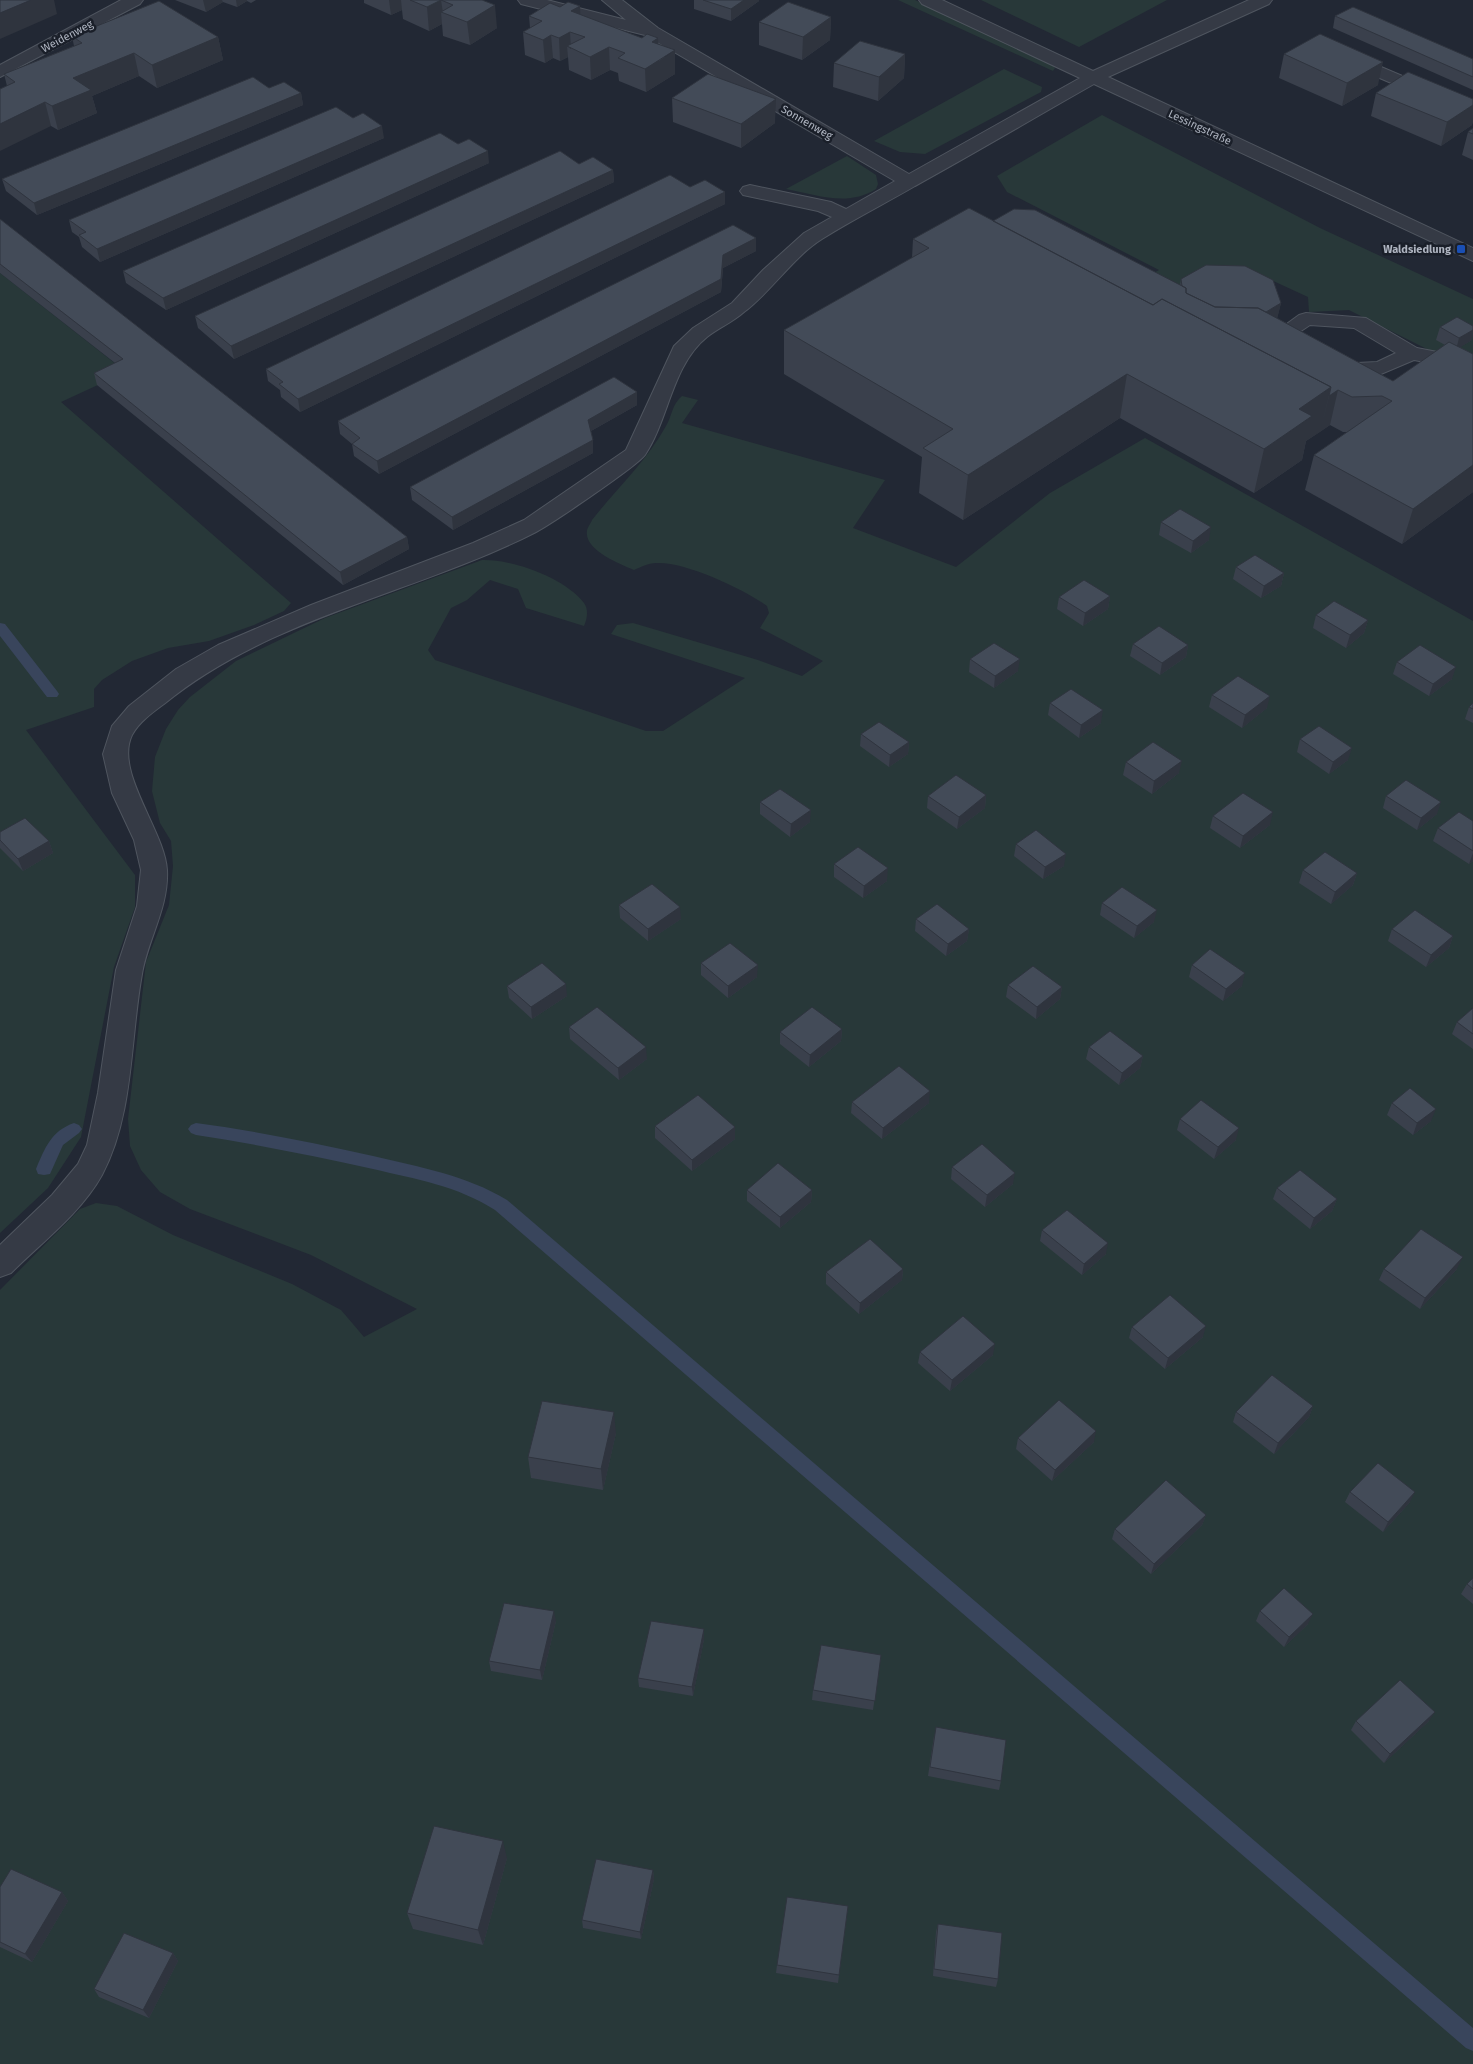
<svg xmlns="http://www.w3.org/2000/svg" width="1473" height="2064" viewBox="0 0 1473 2064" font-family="'Fira Sans',sans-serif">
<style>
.green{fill:#283839}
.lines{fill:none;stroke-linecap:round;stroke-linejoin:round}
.stream{fill:#39455c;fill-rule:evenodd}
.minor-casing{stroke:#4f555f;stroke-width:2}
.minor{fill:#353a45;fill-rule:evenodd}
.wall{fill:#3a404c}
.shaded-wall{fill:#2f343e}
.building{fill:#434b58;stroke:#2f343e}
.transit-dot{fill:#1a4fb4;stroke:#1a1f29;stroke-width:2}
.labels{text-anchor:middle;stroke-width:5;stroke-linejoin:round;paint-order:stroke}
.far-street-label{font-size:11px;fill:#afb5c1;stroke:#1a1f29}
.far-poi-label{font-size:11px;font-weight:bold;fill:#afb5c1;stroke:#1a1f29;text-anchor:end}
</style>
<rect width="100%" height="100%" fill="#222834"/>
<path class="green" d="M898 0H915L1049 61 1055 68 1053 71Z
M981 0H1167L1079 47Z
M1004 69 1042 87 1041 92 925 154 900 152 874 141Z
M1102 115 1320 228 1473 299V372L1349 310 1309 312 1308 297 1254 272 1169 291 1145 278 1159 270 1007 192 997 176Z
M847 156 876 175 878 184 876 189C848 207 817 195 786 189Z
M0 273 126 372 61 402 291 603 284 611 254 625 209 641 168 648 132 661 102 680 94 689V707L26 730 135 875V907L114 967 81 1137 48 1188 0 1233Z
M682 396 698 400 682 423 885 480 853 528 956 567 1050 493 1145 438 1473 621V2064H0V1290L80 1209 96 1203 117 1206 173 1235 292 1284 341 1310 364 1337 417 1309 311 1255 190 1209 160 1192 141 1170 130 1146 128 1119 146 962 169 905 173 866 171 841 160 823 152 791 155 757 166 729 178 710 190 697 236 661 325 618 482 560C512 559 565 578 584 603 589 610 587 619 584 626L526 608 518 589 490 580 467 600 451 608 428 650 435 660 646 731H663L745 678 611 634 617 625 633 623 758 660 802 676 823 661 760 628 769 613 767 606C744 589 684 561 656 563 648 563 641 567 634 570 620 564 584 550 587 531 587 528 591 523 592 520 617 488 646 462 666 426 672 416 672 404 682 396Z"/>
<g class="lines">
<path class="stream" d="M0 623 5 624 57 691 59 694 57 697H47L0 636Z
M74 1123 79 1125 82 1129 79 1133 63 1145 50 1174 44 1175 38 1174 36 1169C45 1148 51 1131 74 1123Z
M196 1123C256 1131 314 1143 373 1156 419 1167 466 1175 507 1200L1473 2028V2051L1466 2048 495 1210C458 1186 415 1179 373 1169 314 1156 256 1144 196 1135L191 1133 188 1129 191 1125Z"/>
<g class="minor-casing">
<path id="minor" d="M121 0H143L140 4 0 77V65Z
M518 0H547L626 20 602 0H622L658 28 909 174 1080 78 922 4 919 0H942L1093 71 1249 0H1272L1269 4 1108 77 1473 248V261L1094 84C1034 118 975 153 915 186 884 204 852 220 822 239 792 258 772 291 744 312 733 322 718 328 707 337 672 365 669 419 645 455 637 466 553 523 536 532 415 594 272 616 164 704 153 712 139 722 132 735 114 772 165 831 167 870 169 907 148 939 142 974 130 1040 134 1115 102 1175 81 1213 41 1243 11 1273L0 1277V1245L52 1195 78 1164 87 1145 98 1093 116 970 137 906 141 870 134 840 112 793 103 754 112 726 129 706 176 669 218 645 311 605 473 543 524 520 626 450 674 346 693 328 732 303 763 270 804 233 832 217 818 211 743 195 740 191 743 187 750 185 831 202 846 209 895 181 645 35 521 4Z
M1346 52 1473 106V118L1340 61 1337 57 1340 53Z
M1306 313 1366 318 1417 348 1473 359V371L1414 360 1381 374 1334 376 1327 374 1284 355 1277 331 1299 315ZM1310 325 1354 328 1396 353 1377 362 1337 364 1301 348 1298 333Z"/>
</g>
<use href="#minor" class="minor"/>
</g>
<path class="wall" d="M175 0H256L251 3 247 1 237 7 223 2 206 12Z
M364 0H483L497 28 470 45 443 36 442 24 429 31 403 19 402 10 391 15 364 3Z
M694 0H759V1L731 21 694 9Z
M580 15 642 38H658V44L675 74 646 92 619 81 618 73 610 70 591 80 569 70 568 57 560 61 553 58 545 63 525 55 523 32 530 28 529 16Z
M1335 16 1473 59V90L1333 28Z
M831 17 830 40 802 60 759 45V22Z
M72 36 218 37 223 60 157 88 139 76 92 96 97 113 58 130 51 126 7 86 4 74 74 46Z
M905 54 904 78 878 101 833 87 834 63Z
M1284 54 1378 85 1342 106 1279 78Z
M269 88 301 93 303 105 37 215 6 191 2 179Z
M1376 93 1473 99V120L1472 125 1441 146 1371 116Z
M672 98 775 123 741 148 673 122Z
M353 118 384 138 100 262 82 247 79 237 72 232 69 220Z
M1473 128V160L1462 155 1468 132Z
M458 144 489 163 166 310 126 283 123 271Z
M613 170 614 182 234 359 198 328 195 316Z
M690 187 725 204 300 412 281 397 280 390 268 381 266 369Z
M0 219 407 537 409 549 343 585 97 385 94 373 115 363 0 273Z
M993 221 1180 285 1181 279 1281 303 1277 318 1393 381 1445 345 1436 340 1440 327 1473 326 1472 340 1460 347 1473 354V492L1402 544 1305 490 1314 455 1347 432H1343L1330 425 1306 441 1302 460 1254 493 1120 418 963 520 919 493 922 457 784 374V330L912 258 913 239Z
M756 238V251L723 268 721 292 379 474 354 456 352 444 340 434 338 421Z
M637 392V405L591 431 593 453 453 530 412 500 410 487Z
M1161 522 1209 540 1191 553 1159 535Z
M1236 567 1284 573 1281 586 1261 598 1233 579Z
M1110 596 1108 609 1083 626 1057 609 1059 597Z
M1316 615 1368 620 1364 633 1346 648 1313 628Z
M1133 644 1188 645 1186 657 1160 675 1130 656Z
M970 659 1018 671 994 688 969 672Z
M1397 662 1452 679 1429 696 1393 674Z
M1212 695 1267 708 1242 728 1209 707Z
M1050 703 1101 723 1079 738 1048 715Z
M1473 703V723L1465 719 1469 707Z
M861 734 909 742 908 754 889 767 860 746Z
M1300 739 1348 760 1329 774 1297 752Z
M1126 762 1179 773 1152 794 1123 775Z
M986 795 985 808 957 829 927 808 928 796Z
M1386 796 1437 814 1417 830 1383 808Z
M760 802 810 822 790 837 760 814Z
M1213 816 1270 825 1240 848 1210 828Z
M1473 821V861L1469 864 1433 841 1438 828Z
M0 832 49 841 53 853 23 871 0 848Z
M1016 844 1064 866 1043 879 1014 856Z
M834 864 887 881 863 898 834 877Z
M1303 870 1357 873 1353 885 1331 904 1299 883Z
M1102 903 1154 922 1134 938 1100 915Z
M619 905 681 919 648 941 620 918Z
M916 919 969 929 967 941 946 956 915 931Z
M1392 929 1453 936 1449 948 1426 967 1388 941Z
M701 963 757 977 728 998 701 975Z
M1192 965 1242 986 1223 1001 1189 977Z
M1008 985 1062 987 1060 999 1036 1019 1006 997Z
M507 986 567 996 532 1019 509 998Z
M1473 1008V1049L1452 1034 1457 1022Z
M569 1027 647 1059 619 1080 570 1039Z
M842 1029 841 1041 809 1067 780 1044V1032Z
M1089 1047 1143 1056 1140 1068 1119 1085 1086 1059Z
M852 1102 929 1103 882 1139 851 1113Z
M1392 1103 1431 1121 1413 1135 1387 1115Z
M1180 1119 1236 1140 1214 1159 1177 1130Z
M655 1126 735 1127V1139L692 1171 655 1138Z
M952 1167 1013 1184 985 1207 951 1179Z
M1277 1188 1337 1199 1332 1211 1310 1229 1273 1199Z
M747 1190H812L811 1202 780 1228 747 1201Z
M1042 1230 1106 1254 1082 1275 1040 1241Z
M903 1269 902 1280 859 1314 826 1284V1272Z
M1384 1269H1457L1420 1309 1379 1280Z
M1132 1327 1203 1337 1165 1369 1129 1338Z
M920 1352 993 1355 950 1391 918 1363Z
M1313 1406 1309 1417 1274 1454 1233 1422 1236 1412Z
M616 1433 603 1490 531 1478 528 1457Z
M1018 1438 1094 1442 1052 1481 1016 1449Z
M1350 1492 1410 1502 1383 1532 1345 1502Z
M1206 1515 1202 1525 1151 1574 1112 1539 1115 1529Z
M1473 1578V1604L1461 1594 1467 1584Z
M1260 1611 1308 1624 1284 1647 1256 1621Z
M556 1621 542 1680 491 1671 489 1661Z
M704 1639 693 1696 639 1687 638 1678Z
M881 1655 873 1710 812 1700 813 1690Z
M1356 1721H1429L1384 1763 1351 1730Z
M934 1736 1001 1781 999 1790 928 1776Z
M507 1858 483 1945 413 1929 407 1913Z
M653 1870 654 1879 641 1939 583 1928 582 1920Z
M0 1887 62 1892 68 1901 32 1962 0 1947Z
M848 1906 838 1983 776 1973 777 1965Z
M938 1924 998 1979 996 1987 933 1976 936 1932Z
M173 1953 178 1961 149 2018 99 1997 94 1989Z"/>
<path class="shaded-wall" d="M31 0H54L57 14 0 39V13Z
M203 0H222L223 2 206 12Z
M236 0H247V1L237 7Z
M389 0H401L402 10 391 15Z
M441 0 443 13 441 12 442 24 429 31 427 7Z
M744 0H759V1L731 21V9Z
M495 5 497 28 470 45 467 22Z
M580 6 581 29 571 11Z
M831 17 830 40 802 60 803 37Z
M570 32 571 49 567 46 568 57 560 61 559 38Z
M551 35 553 58 545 63 543 40Z
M218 37 223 60 157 88 152 65Z
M658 38 659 61 675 50V74L646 92 645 69 652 42Z
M609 47 610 70 591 80 590 57Z
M134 53 139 76 92 96 97 113 58 130 52 106 73 78Z
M905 54 904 78 878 101 879 77Z
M1383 62 1378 85 1342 106 1347 83Z
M301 93 303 105 37 215 34 203Z
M776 99 775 123 741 148V124Z
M45 102 51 126 0 151V124Z
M1473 105V120L1472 125 1441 146 1447 122Z
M382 126 384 138 100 262 97 249Z
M488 151 489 163 166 310 163 298Z
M613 170 614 182 234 359 231 346Z
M725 192V204L300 412 298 399Z
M756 238V251L723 268 721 292 379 474 377 461 723 255Z
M1281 303 1275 328 1256 319Z
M1473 330 1472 340 1456 350 1459 338Z
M1127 374 1120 418 963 520 968 475Z
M1331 387 1320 432 1306 441 1302 460 1254 493 1264 449 1299 409Z
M1338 390 1330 425 1320 432 1329 396Z
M637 392V405L589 432 588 420Z
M593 440V453L453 530 452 517Z
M1473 465V492L1402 544 1413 509Z
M1211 527 1209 540 1191 553 1193 541Z
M407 537 409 549 343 585 340 572Z
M1284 573 1281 586 1261 598 1264 586Z
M1110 596 1108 609 1083 626 1085 613Z
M1368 620 1364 633 1346 648 1350 635Z
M1188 645 1186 657 1160 675 1162 663Z
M1020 659 1018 671 994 688 995 676Z
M1456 667 1452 679 1429 696 1433 684Z
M1270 696 1267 708 1242 728 1245 715Z
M1103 710 1101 723 1079 738 1081 725Z
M909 742 908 754 889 767 890 755Z
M1352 748 1348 760 1329 774 1333 762Z
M1182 761 1179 773 1152 794 1154 781Z
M986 795 985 808 957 829 959 817Z
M1441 802 1437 814 1417 830 1421 818Z
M811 810 810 822 790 837 791 824Z
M1273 812 1270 825 1240 848 1243 836Z
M49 841 53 853 23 871 18 859Z
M1473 853V861L1469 864Z
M1066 854 1064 866 1043 879 1045 867Z
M888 868 887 881 863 898 864 886Z
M1357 873 1353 885 1331 904 1335 892Z
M680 907 681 919 648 941V929Z
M1157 910 1154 922 1134 938 1137 926Z
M969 929 967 941 946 956 948 944Z
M1453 936 1449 948 1426 967 1431 955Z
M758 965 757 977 728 998V986Z
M1245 973 1242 986 1223 1001 1226 989Z
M566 984 567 996 532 1019 531 1007Z
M1062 987 1060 999 1036 1019 1037 1007Z
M842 1029 841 1041 809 1067 810 1055Z
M646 1047 647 1059 619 1080 618 1068Z
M1143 1056 1140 1068 1119 1085 1122 1073Z
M930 1091 929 1103 882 1139 883 1128Z
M1436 1109 1431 1121 1413 1135 1417 1123Z
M735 1127V1139L692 1171V1160Z
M1239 1128 1236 1140 1214 1159 1218 1147Z
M1015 1173 1013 1184 985 1207 987 1195Z
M812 1190 811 1202 780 1228V1217Z
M1337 1199 1332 1211 1310 1229 1314 1218Z
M1108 1243 1106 1254 1082 1275 1084 1264Z
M1463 1257 1457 1269 1420 1309 1425 1298Z
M903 1269 902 1280 859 1314 860 1303Z
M1206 1326 1203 1337 1165 1369 1168 1358Z
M995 1344 993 1355 950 1391 952 1380Z
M1313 1406 1309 1417 1274 1454 1278 1443Z
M614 1412 616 1433 603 1490 601 1469Z
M1096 1431 1094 1442 1052 1481 1055 1470Z
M1415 1492 1410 1502 1383 1532 1388 1522Z
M1206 1515 1202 1525 1151 1574 1154 1564Z
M554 1611 556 1621 542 1680 540 1670Z
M1313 1614 1308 1624 1284 1647 1289 1637Z
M704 1629V1639L693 1696 692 1687Z
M1435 1712 1429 1721 1384 1763 1390 1754Z
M503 1841 507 1858 483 1945 478 1930Z
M653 1870 654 1879 641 1939 640 1932Z
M62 1892 68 1901 32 1962 25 1954Z
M173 1953 178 1961 149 2018 143 2010Z"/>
<path class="building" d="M0 0H31L0 13Z
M410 0H482L495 5 467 22 441 12 453 5 441 0 427 7Z
M703 0H744L731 9Z
M159 1 218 37 152 65 134 53 73 78 91 90 52 106 45 102 0 124V89L15 82 4 74 82 43 72 36Z
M568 2 580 6 571 11 642 38 647 34 658 38 652 42 675 50 645 69 618 58 625 53 609 47 590 57 567 46 585 37 570 32 559 38 551 35 543 40 523 32 542 21 529 16 550 3 560 7Z
M788 2 831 17 803 37 759 22Z
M1353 7 1473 59V77L1335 16Z
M1320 34 1383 62 1347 83 1284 54Z
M860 41 905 54 879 77 834 63Z
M1408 72 1473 99V105L1447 122 1376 93Z
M708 74 776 99 741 124 672 98Z
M253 77 269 88 284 82 301 93 34 203 2 179Z
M336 107 353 118 363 113 382 126 97 249 79 235 86 232 69 220Z
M1473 128V134L1468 132Z
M440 133 458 144 469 139 488 151 163 298 123 271Z
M560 151 579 164 593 157 613 170 231 346 195 316Z
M670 175 690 187 705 180 725 192 298 399 279 384 283 382 266 369Z
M969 208 1153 305 1162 299 1331 387 1299 409 1312 416 1264 449 1127 374 968 475 923 448 953 429 784 330 929 248 913 239Z
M1014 209 1035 210 1186 288V293L1215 307 1258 308 1393 381 1449 342 1473 354V465L1413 509 1314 455 1392 401 1382 396 1352 397 1338 390 1329 396 1331 387 1162 299 1153 305 993 221Z
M0 219 407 537 340 572 94 373 123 359 0 264Z
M733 225 756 238 723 255 721 279 377 461 352 444 360 438 338 421Z
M1206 265 1245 266 1273 280 1281 303 1266 312 1258 308 1215 307 1186 293V288L1182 286 1181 279Z
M1457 317 1473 326V330L1459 338 1440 327Z
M614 377 637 392 588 420 593 440 452 517 410 487Z
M1180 509 1211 527 1193 541 1161 522Z
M1255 555 1284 573 1264 586 1236 567Z
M1084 580 1110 596 1085 613 1059 597Z
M1334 601 1368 620 1350 635 1316 615Z
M1159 626 1188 645 1162 663 1133 644Z
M994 643 1020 659 995 676 970 659Z
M1420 645 1456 667 1433 684 1397 662Z
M1238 676 1270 696 1245 715 1212 695Z
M1071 689 1103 710 1081 725 1050 703Z
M1473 703V709L1469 707Z
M879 722 909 742 890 755 861 734Z
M1319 726 1352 748 1333 762 1300 739Z
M1153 742 1182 761 1154 781 1126 762Z
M956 775 986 795 959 817 928 796Z
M1406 780 1441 802 1421 818 1386 796Z
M780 789 811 810 791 824 760 802Z
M1243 793 1273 812 1243 836 1213 816Z
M1459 812 1473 821V851L1438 828Z
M25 818 49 841 18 859 0 840V832Z
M1036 830 1066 854 1045 867 1016 844Z
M858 847 888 868 864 886 834 864Z
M1325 852 1357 873 1335 892 1303 870Z
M652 884 680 907 648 929 619 905Z
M1122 887 1157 910 1137 926 1102 903Z
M937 904 969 929 948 944 916 919Z
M1415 910 1453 936 1431 955 1392 929Z
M730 943 758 965 728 986 701 963Z
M1210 949 1245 973 1226 989 1192 965Z
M542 963 566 984 531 1007 507 986Z
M1033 966 1062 987 1037 1007 1008 985Z
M597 1007 646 1047 618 1068 569 1027Z
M812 1007 842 1029 810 1055 780 1032Z
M1473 1008V1034L1457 1022Z
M1110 1031 1143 1056 1122 1073 1089 1047Z
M899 1066 930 1091 883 1128 852 1102Z
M1410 1088 1436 1109 1417 1123 1392 1103Z
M698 1095 735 1127 692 1160 655 1126Z
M1201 1100 1239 1128 1218 1147 1180 1119Z
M982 1144 1015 1173 987 1195 952 1167Z
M778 1163 812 1190 780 1217 747 1190Z
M1300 1170 1337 1199 1314 1218 1277 1188Z
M1067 1210 1108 1243 1084 1264 1042 1230Z
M1421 1229 1463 1257 1425 1298 1384 1269Z
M870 1239 903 1269 860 1303 826 1272Z
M1170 1295 1206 1326 1168 1358 1132 1327Z
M963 1316 995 1344 952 1380 920 1352Z
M1272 1375 1313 1406 1278 1443 1236 1412Z
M1059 1400 1096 1431 1055 1470 1018 1438Z
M542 1401 614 1412 601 1469 528 1457Z
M1378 1463 1415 1492 1388 1522 1350 1492Z
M1166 1480 1206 1515 1154 1564 1115 1529Z
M1473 1578V1589L1467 1584Z
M1284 1588 1313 1614 1289 1637 1260 1611Z
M504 1603 554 1611 540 1670 489 1661Z
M651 1621 704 1629 692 1687 638 1678Z
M821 1645 881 1655 875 1701 813 1690Z
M1400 1680 1435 1712 1390 1754 1356 1721Z
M936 1727 1006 1740 1001 1781 930 1767Z
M434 1826 503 1841 478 1930 407 1913Z
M596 1859 653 1870 640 1932 582 1920Z
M11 1869 62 1892 25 1954 0 1942V1887Z
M787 1897 848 1906 839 1975 777 1965Z
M938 1924 1002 1933 998 1979 934 1969Z
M124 1933 173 1953 143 2010 94 1989Z"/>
<rect class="transit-dot" x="1456" y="244" width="10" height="10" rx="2.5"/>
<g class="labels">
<g class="far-street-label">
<text transform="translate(67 36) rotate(-28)" y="4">Weidenweg</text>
<text transform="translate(807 122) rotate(30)" y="4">Sonnenweg</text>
<text transform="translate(1200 127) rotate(25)" y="4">Lessingstraße</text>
</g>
<g class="far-poi-label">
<text x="1451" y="253">Waldsiedlung</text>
</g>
</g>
</svg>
